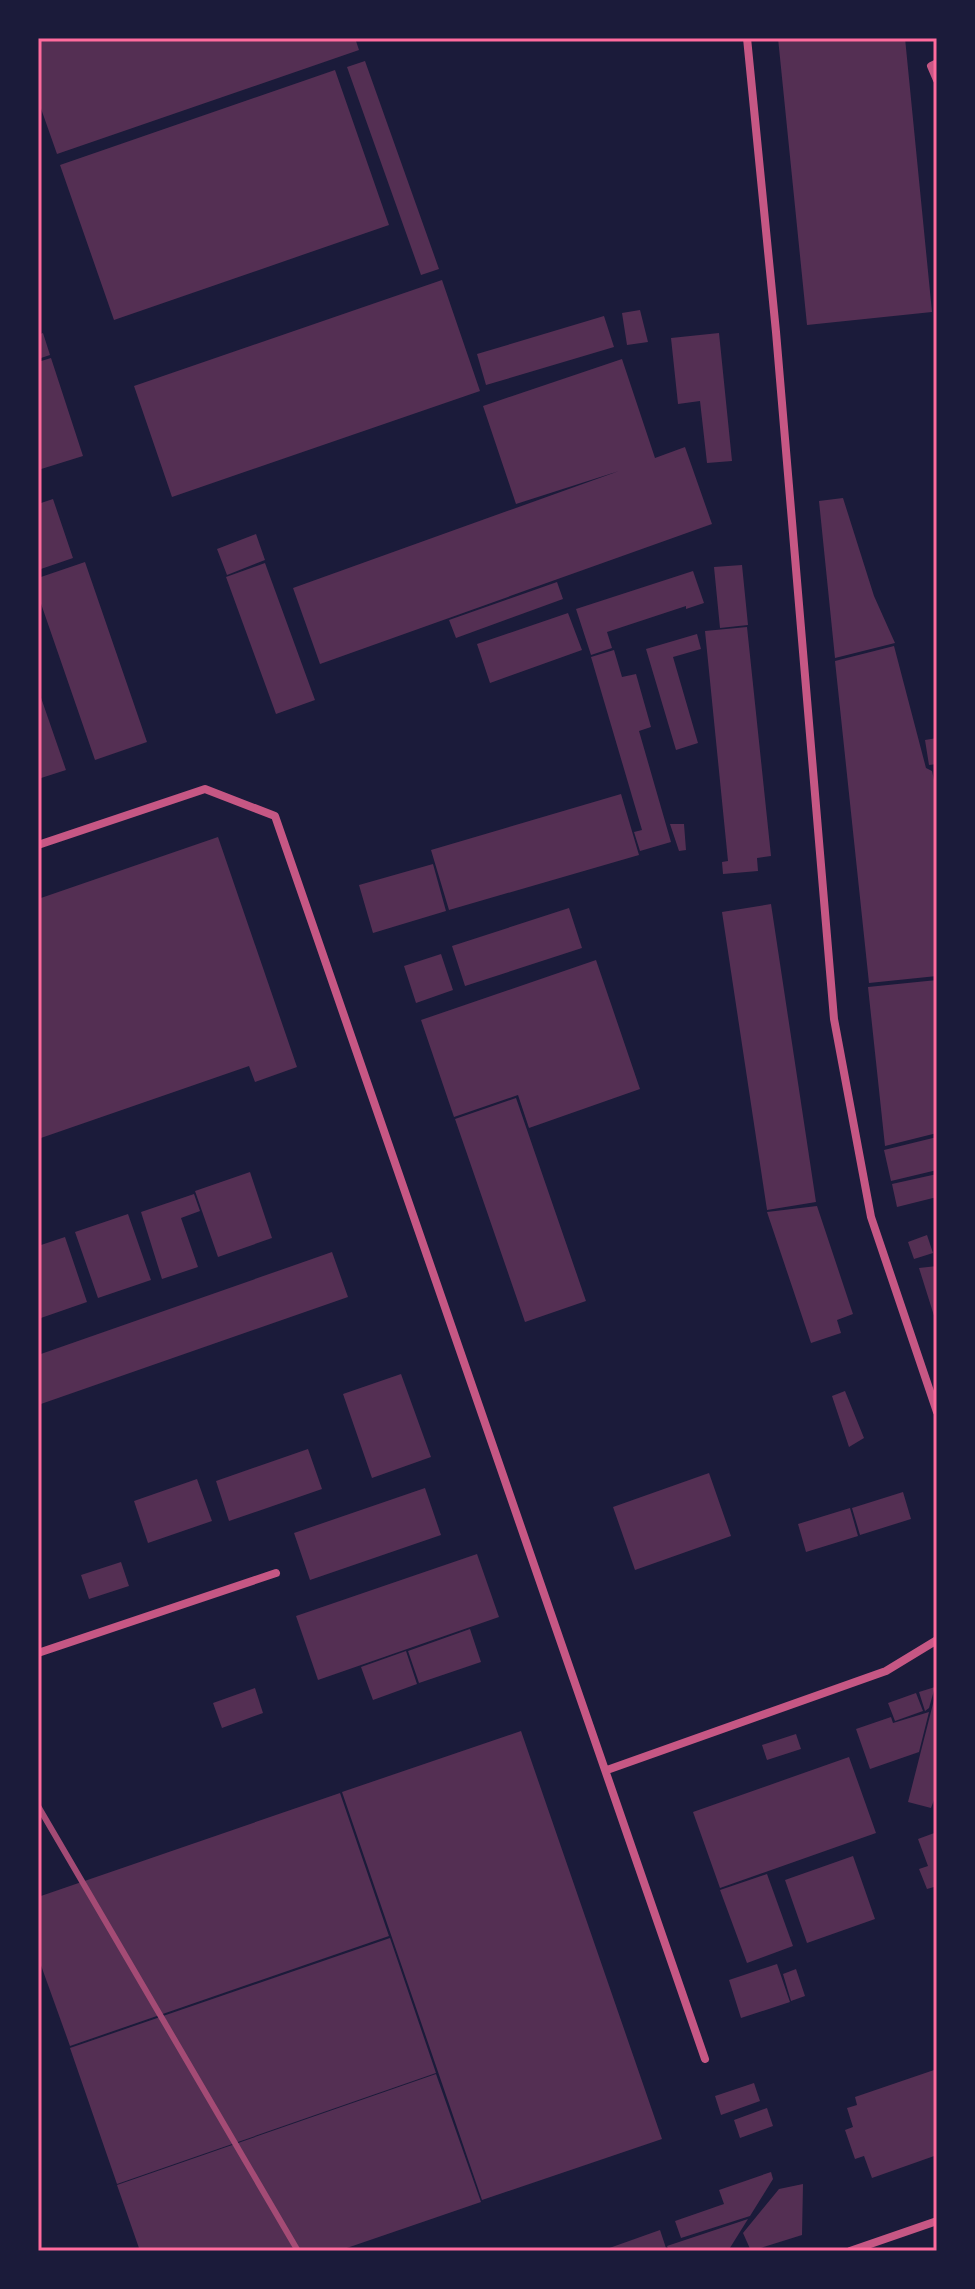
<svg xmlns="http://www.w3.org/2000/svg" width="975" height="2289" viewBox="0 0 975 2289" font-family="Quicksand,sans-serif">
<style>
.building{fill:#542f53}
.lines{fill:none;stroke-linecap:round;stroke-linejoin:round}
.minor{stroke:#c65784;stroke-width:8}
.rail{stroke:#a44b75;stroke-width:6}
.neatline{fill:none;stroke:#ff6b9d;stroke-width:3}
</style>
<rect width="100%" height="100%" fill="#1b1b3a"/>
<path class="building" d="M38 38H355L359 50 57 154 38 100Z
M778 38H905L932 312 807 325Z
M365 61 439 269 421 275 347 67Z
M335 70 389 225 114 320 60 165Z
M442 280 480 391 172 497 134 386Z
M640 310 648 342 627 345 622 313Z
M604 316 614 347 486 385 477 354Z
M43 333 50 355 38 359V335Z
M719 333 732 461 707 463 700 401 678 404 671 338Z
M51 358 83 456 38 470V362Z
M622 359 655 458 685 447 712 524 320 664 293 588 619 471 516 504 483 406Z
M843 498 874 596 895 643 835 658 819 501Z
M53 499 73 558 38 570V504Z
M256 534 265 560 227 575 217 549Z
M85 562 147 742 95 760 38 595V578Z
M265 563 315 700 276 714 226 577Z
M742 565 748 625 720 628 714 567Z
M693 571 704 603 686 609V606L607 632 612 648 591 655 576 609Z
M557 582 563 599 456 638 449 620Z
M568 613 582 650 490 683 477 644Z
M747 627 771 856 757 858 758 871 723 874 722 862 728 861 705 631Z
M697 634 701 649 673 657 698 743 676 750 646 649Z
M894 646 926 768 932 771 937 794V976L869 983 835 661Z
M614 650 622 677 636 674 651 727 639 731 671 842 640 851 634 832 642 830 591 657Z
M38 689 66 770 38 779Z
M937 738V764L929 765 925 740Z
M621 794 639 855 449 910 431 850Z
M670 824H684L686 850 679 851Z
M218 837 297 1067 255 1082 249 1066 38 1139V899Z
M433 864 446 911 373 933 359 885Z
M771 904 816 1202 767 1210 722 912Z
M569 908 582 948 465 986 452 946Z
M441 954 453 990 416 1003 404 966Z
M596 960 640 1089 529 1128 518 1095 454 1117 421 1020Z
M937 980V1133L885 1146 868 987Z
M516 1098 586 1301 525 1322 455 1119Z
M937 1137V1170L891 1181 884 1150Z
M250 1172 272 1238 218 1257 195 1191Z
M937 1174V1197L897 1207 892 1184Z
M194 1194 200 1211 181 1218 198 1267 162 1279 141 1212Z
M817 1206 853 1314 837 1320 841 1333 811 1343 767 1212Z
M128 1214 151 1280 98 1298 75 1232Z
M927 1235 933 1253 914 1259 908 1242Z
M65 1237 87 1302 38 1319V1246Z
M332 1252 348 1297 38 1405V1355Z
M937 1266V1322H936L919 1268Z
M401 1374 431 1457 372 1478 343 1394Z
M845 1391 864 1438 849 1447 832 1396Z
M308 1449 322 1489 229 1521 216 1481Z
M709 1473 731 1536 635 1570 613 1507Z
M197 1479 212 1521 148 1543 134 1501Z
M425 1488 441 1535 310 1580 294 1533Z
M903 1492 911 1519 860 1535 852 1508Z
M850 1508 858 1536 806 1552 798 1524Z
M477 1554 499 1617 318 1680 296 1616Z
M121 1562 129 1586 89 1599 81 1575Z
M470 1629 481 1662 419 1683 408 1651Z
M406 1651 417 1684 373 1700 361 1667Z
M935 1687 929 1708 925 1711 919 1692Z
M255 1688 263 1713 222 1728 213 1703Z
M936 1692 937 1792 931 1808 908 1802Z
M916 1693 923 1711 895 1721 888 1703Z
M929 1712 919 1752 870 1769 856 1729 891 1717 893 1723Z
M521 1731 662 2139 482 2200 342 1792Z
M796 1734 801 1749 767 1760 762 1745Z
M849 1757 876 1833 720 1888 693 1812Z
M340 1793 389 1936 70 2046 38 1957V1897Z
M937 1832V1894L934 1887 927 1889 919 1869 928 1866 918 1839Z
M853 1856 875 1919 807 1943 785 1880Z
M767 1874 793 1946 747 1963 720 1890Z
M390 1938 436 2073 117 2184 70 2048Z
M777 1964 790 2002 741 2018 729 1980Z
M796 1969 805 1996 791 2001 783 1974Z
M937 2069V2155L872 2178 864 2156 855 2159 845 2130 853 2127 847 2108 857 2105 855 2097Z
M436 2074 481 2202 338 2251H140L117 2185Z
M754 2083 760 2101 721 2115 715 2096Z
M767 2108 773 2126 740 2138 734 2120Z
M771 2172 773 2179 750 2216 681 2238 675 2221 724 2204 719 2190Z
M803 2184 802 2235 751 2251 743 2233 779 2189Z
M748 2219 728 2251H669L667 2246Z
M660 2230 667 2251H601Z"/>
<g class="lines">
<path class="minor" d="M747 38 776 332 834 1019 871 1217 937 1412
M937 63 931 66 937 80
M38 845 205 789 275 816 705 2059
M38 1653 276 1573
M607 1770 886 1671 937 1640
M850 2251 937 2221"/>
<path class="rail" d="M38 1806 298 2251"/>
</g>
<rect width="975" height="2289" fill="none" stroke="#1b1b3a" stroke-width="80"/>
<rect x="40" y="40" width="895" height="2209" class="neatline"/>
</svg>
